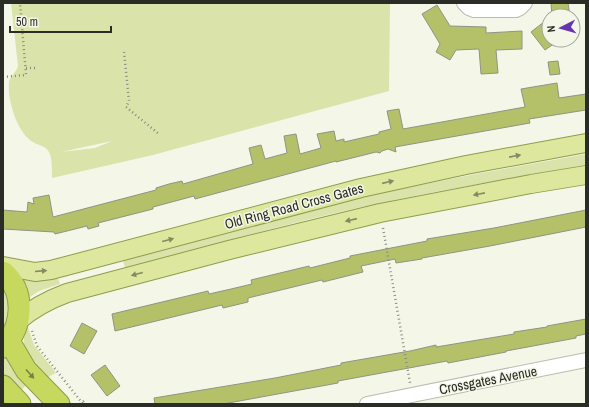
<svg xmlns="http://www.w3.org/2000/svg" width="589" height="407" viewBox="0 0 589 407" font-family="'Archivo Narrow',sans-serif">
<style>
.green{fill:#d9e3aa;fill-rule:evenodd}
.building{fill:#b4c169;stroke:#909385}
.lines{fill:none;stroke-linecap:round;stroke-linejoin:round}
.minor-casing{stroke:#babdae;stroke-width:16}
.major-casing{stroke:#909c4a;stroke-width:20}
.highway-casing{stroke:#909c4a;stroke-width:23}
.path{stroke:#898c81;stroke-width:2.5;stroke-dasharray:1 3;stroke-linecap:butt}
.minor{stroke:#fff;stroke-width:14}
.major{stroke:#dde89e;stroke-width:18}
.highway{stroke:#c7d85e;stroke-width:21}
.oneway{fill:#848a62}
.oneway2{fill:#788242}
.labels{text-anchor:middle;stroke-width:3;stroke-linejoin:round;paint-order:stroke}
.street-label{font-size:14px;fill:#2a2c26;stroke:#f4f7e7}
</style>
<rect width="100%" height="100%" fill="#f4f7e7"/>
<path class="green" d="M11 3H390L389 91 153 155 52 178C52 172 52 159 50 154 46 145 39 146 33 142 17 133 7 99 9 82 10 76 16 73 18 66ZM112 141 95 148 61 152Z
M586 154V165C509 179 433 191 357 208 279 226 202 247 125 268L122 257 355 198 476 174Z
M57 275 60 284 39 291 30 297 27 286 22 277Z
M3 285C10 300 13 316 3 330Z
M27 325 34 345 56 373 44 379C29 359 18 352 27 325Z
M9 353 29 383 19 392 3 374V358Z"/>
<path class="building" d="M551 3H568L570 16H552Z
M437 5 450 26 486 27V33L522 31V49L496 50 498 73 481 74 479 49 456 50 450 60 436 52 440 44 422 14Z
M549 18V40H553L555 43 545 50 531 32Z
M558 61 560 74 550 75 548 62Z
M557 83 559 98 586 94V110L529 119 530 123 395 147 396 152 388 149 382 151 380 153 376 152 336 162V161L195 199 194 196 153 207V209L98 223 99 226 88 229 87 226 55 234 54 232 3 229V210L27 212 28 202 34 204 33 198 49 195 53 217 156 190V188L169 184 182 181 183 184 253 164 249 148 261 145 265 159 287 153 284 136 296 134 300 154 321 148 317 134 334 131 336 141 344 139V142L379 134V132L391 129 387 111 399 109 403 129 525 107 521 89Z
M586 210V227L490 246 422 258V259L396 263 395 259 361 266 363 272 323 282 322 280 248 298V302L223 308 222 305 115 331 112 314 208 291 209 294 231 289 252 284 251 280 309 266 310 268 350 258V256L427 241V239L494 228Z
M586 319V334L576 336V338L506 351V352L448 363 447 361 338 381V383L223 404H155L154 398 275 378 341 365V363L410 351 436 345V347L514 334V332L547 327V326Z
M82 323 97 331 84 354 70 346Z
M105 365 120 386 107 396 91 375Z"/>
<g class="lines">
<g class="minor-casing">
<path id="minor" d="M464 3 469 8 474 10H516L520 8 525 3
M367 404 586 360"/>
</g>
<g class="major-casing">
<path id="major" d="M3 266 35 272 51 270 361 188 466 165 586 143
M18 321C33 308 48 300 67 293L229 250 380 213 531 184 586 175"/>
</g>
<g class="highway-casing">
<path id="highway" d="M3 272C26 292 23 327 3 347
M9 341 26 370 59 404
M3 386 20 404"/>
</g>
<path class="path" d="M124 52 129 101 126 107 159 134
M26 68H36
M3 77 26 75 20 3
M383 228 410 383
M32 331 37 346 83 404
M80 404 85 400"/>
<use href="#minor" class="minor"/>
<use href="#major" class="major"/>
<use href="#highway" class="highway"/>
</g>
<defs><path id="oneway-solid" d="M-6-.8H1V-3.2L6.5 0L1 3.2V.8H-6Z"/></defs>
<g class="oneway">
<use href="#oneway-solid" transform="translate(515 156) rotate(-11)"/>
<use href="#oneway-solid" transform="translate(388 182) rotate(-13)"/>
<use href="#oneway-solid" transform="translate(479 194) rotate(169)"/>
<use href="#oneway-solid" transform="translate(351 220) rotate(167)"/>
<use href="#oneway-solid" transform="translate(168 240) rotate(-15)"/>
<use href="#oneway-solid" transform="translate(41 271) rotate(-5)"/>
<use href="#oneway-solid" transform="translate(137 274) rotate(165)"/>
</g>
<use class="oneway2" href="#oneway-solid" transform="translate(30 374) rotate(48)"/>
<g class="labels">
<g class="street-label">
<text transform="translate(294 206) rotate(-15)" y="5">Old Ring Road Cross Gates</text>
<text transform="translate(488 380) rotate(-11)" y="5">Crossgates Avenue</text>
</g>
</g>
<rect width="589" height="407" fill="none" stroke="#2a2c26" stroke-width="8"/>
<g transform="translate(561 28) rotate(264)"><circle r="19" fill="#f4f7e7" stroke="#a3a69a"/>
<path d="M0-3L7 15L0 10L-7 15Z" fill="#6537ae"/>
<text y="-6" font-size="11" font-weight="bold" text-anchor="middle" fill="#2a2c26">N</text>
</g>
<path d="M10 26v6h101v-6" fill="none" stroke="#2a2c26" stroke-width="2"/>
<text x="16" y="26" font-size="12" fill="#2a2c26" stroke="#f4f7e7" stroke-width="3" paint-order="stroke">50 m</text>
</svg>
